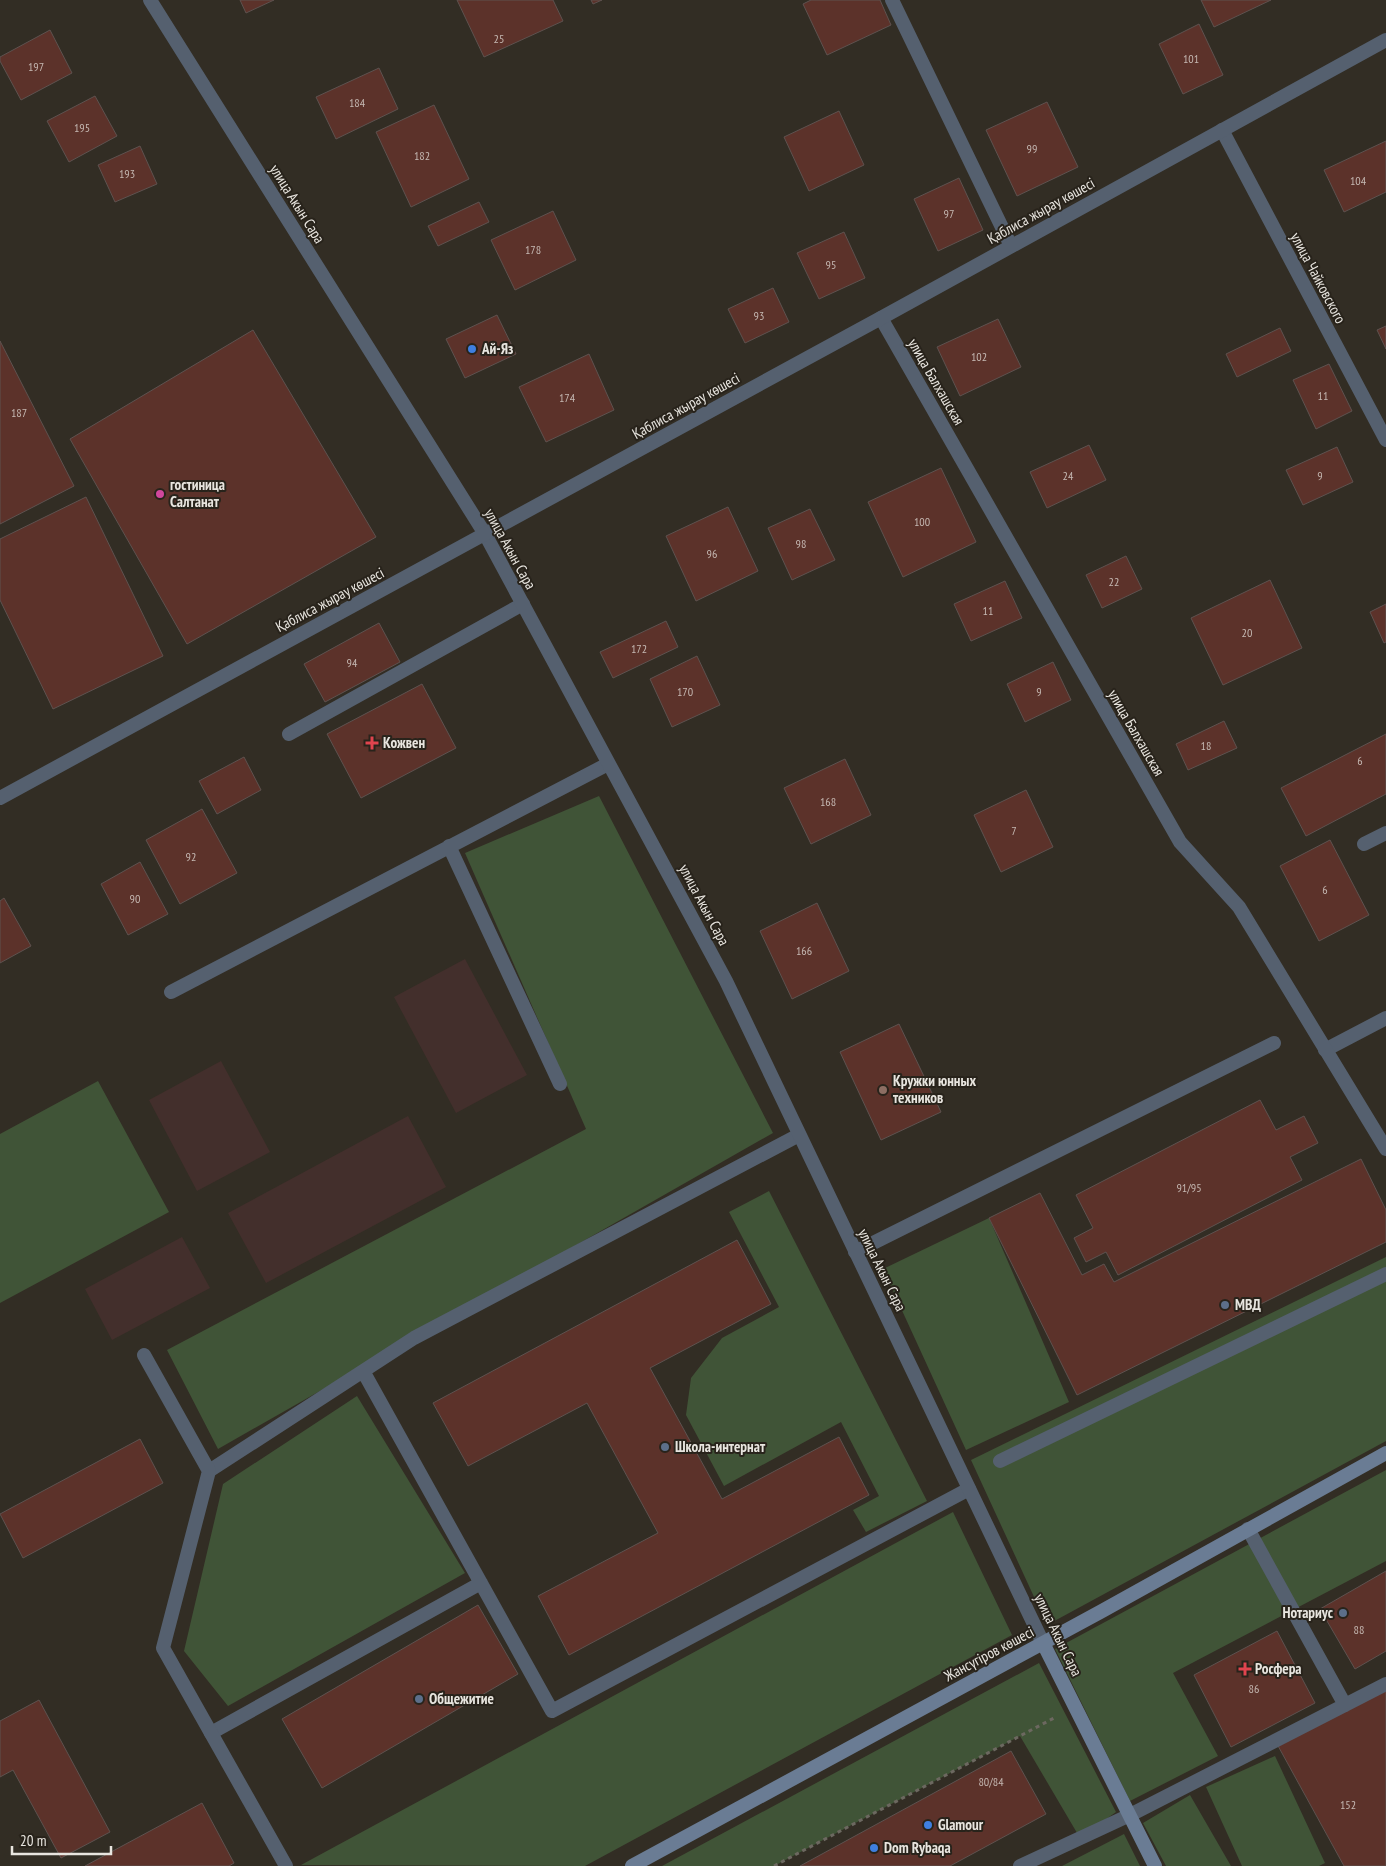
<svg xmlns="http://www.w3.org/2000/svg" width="1386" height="1866" viewBox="0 0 1386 1866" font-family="'PT Sans Narrow',sans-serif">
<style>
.education{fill:#432f2c}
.green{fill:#405437}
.building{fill:#5c322a;stroke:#5e524f}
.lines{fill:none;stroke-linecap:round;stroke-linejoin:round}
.path{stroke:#6c6860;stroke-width:3;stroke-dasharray:4 4;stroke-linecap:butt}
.service{stroke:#55606f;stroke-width:14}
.minor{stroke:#55606f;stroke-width:14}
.tertiary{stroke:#55606f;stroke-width:14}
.secondary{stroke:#6a7c94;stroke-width:14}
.shop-dot{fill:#3f7fe0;stroke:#28231b;stroke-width:2}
.hotel-dot{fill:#d1479c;stroke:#28231b;stroke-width:2}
.health-dot{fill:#e0444e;stroke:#28231b;stroke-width:2}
.education-dot{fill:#8d6e63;stroke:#28231b;stroke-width:2}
.service-dot{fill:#5c6f8a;stroke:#28231b;stroke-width:2}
.labels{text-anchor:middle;stroke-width:4;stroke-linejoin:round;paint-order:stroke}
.number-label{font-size:12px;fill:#c5b8b2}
.street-label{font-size:15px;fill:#e8e5df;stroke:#28231b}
.poi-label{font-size:15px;font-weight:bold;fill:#e8e5df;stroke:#28231b;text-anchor:start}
</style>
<rect width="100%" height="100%" fill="#322d24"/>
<path class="education" d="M465 959 527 1075 456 1113 394 997Z
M221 1061 270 1152 197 1191 149 1100Z
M408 1116 446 1187 266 1283 228 1213Z
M182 1237 210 1288 112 1340 85 1289Z"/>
<path class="green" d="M599 796 773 1133 218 1449 167 1350 586 1129 465 853Z
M98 1081 169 1212 0 1303V1134Z
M769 1191 927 1501 866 1532 853 1510 879 1496 841 1422 724 1486 686 1415 691 1378 722 1338 779 1307 729 1212Z
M989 1218 1069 1402 966 1450 883 1269Z
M1386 1257V1441L1047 1625 971 1460Z
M357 1396 465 1573 228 1706 184 1651 223 1484Z
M1386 1470V1561L1173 1673 1218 1756 1130 1801 1055 1649Z
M953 1512 1012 1635 585 1866 301 1865Z
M1039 1663 1116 1812 1080 1838 1020 1736 774 1866H662Z
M1275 1756 1325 1863 1319 1866H1242L1206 1787Z
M1190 1795 1231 1866H1166L1143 1823Z
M1124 1834 1140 1866H1062Z"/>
<path class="building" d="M240 0H274L246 13Z
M457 0H553L563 21 484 57Z
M591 0H602L593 4Z
M811 0H880L891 25 827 55 803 4Z
M1201 0H1271L1214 27Z
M1199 24 1223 75 1183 94 1159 44Z
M50 30 72 73 21 100 0 61V57Z
M379 68 398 109 336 139 316 97Z
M95 96 117 136 69 162 47 121Z
M1047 102 1078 167 1017 196 986 130Z
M434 105 469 179 411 207 376 132Z
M839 111 864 165 809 191 784 137Z
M1386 141V192L1344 212 1324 170Z
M140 146 157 184 115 202 98 165Z
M959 178 983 230 938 251 914 199Z
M479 202 489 222 438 246 428 226Z
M553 211 576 260 515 290 491 240Z
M844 232 865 278 819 299 797 253Z
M773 288 789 322 745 343 728 309Z
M497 315 516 354 465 378 446 339Z
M998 319 1021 367 960 396 937 347Z
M1386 326V349L1377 330Z
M1280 328 1291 351 1237 377 1226 354Z
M253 330 376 537 187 644 70 439Z
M0 341 74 486 0 524Z
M589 354 614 410 546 442 519 387Z
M1329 364 1352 411 1316 429 1293 380Z
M1089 445 1106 480 1047 508 1030 472Z
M1337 447 1353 482 1303 505 1286 470Z
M941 468 976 542 903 577 868 502Z
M86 497 163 656 53 709 0 600V539Z
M728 507 758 571 696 601 666 536Z
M810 509 835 560 792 580 768 528Z
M1126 556 1142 589 1102 608 1086 575Z
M1270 580 1302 648 1223 685 1191 618Z
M1005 581 1022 618 971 641 954 604Z
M1386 604V642L1384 643 1370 612Z
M666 621 678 647 613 678 600 652Z
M379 623 400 662 325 702 304 664Z
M697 656 720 705 672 727 650 679Z
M1053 662 1071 700 1025 722 1007 684Z
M422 684 456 748 361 798 327 734Z
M1224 721 1237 748 1188 770 1176 744Z
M1386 734V794L1306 836 1281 788Z
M244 757 261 790 217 814 199 781Z
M845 759 871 815 811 844 784 788Z
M1026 790 1053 847 1001 872 974 815Z
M202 809 237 873 180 904 146 840Z
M1330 840 1369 915 1319 941 1280 866Z
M140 862 168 914 128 935 101 884Z
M4 898 31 946 0 963V901Z
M817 903 849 971 792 999 760 931Z
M899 1024 941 1112 881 1140 840 1052Z
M1260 1100 1276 1130 1304 1116 1318 1143 1290 1157 1302 1180 1118 1275 1106 1252 1086 1262 1074 1238 1093 1228 1076 1195Z
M1361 1159 1386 1210V1242L1077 1395 989 1218 1040 1193 1082 1275 1104 1264 1114 1282Z
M737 1240 771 1304 650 1368 722 1499 839 1437 869 1495 569 1655 538 1596 658 1533 587 1403 468 1466 433 1403Z
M140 1439 163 1483 23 1558 0 1514Z
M1386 1571V1651L1355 1669 1320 1609Z
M478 1605 518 1674 322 1788 282 1719Z
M1277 1631 1315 1703 1231 1747 1194 1675Z
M1386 1689V1866H1344L1277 1744Z
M39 1700 110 1832 61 1858 13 1770 0 1777V1721Z
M1011 1751 1046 1814 950 1866H800Z
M202 1803 234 1863 229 1866H85Z"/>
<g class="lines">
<path class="path" d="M774 1866 1054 1718"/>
<path class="service" d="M289 734 523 604
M1364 844 1386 833
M449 846 560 1084
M171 992 608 764
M1325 1050 1386 1018
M855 1252 1274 1043
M363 1371 552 1711 969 1489
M1000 1461 1386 1274
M209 1471 414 1338 799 1135
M1248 1529 1345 1705
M211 1733 481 1583
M1020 1866 1130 1815 1386 1684"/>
<path class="minor" d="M150 0 485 534 726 981 1043 1643
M892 0 1011 246
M1222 130 1386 440
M881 318 1180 842 1239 907 1386 1149
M144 1355 209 1471 163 1648 286 1866"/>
<path class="tertiary" d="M0 798 881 318 1386 40"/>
<path class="secondary" d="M1043 1643 1155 1866
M632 1866 1102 1611 1386 1453"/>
</g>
<g class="shop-dot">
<circle cx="472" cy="349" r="5"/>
<circle cx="928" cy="1825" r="5"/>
<circle cx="874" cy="1848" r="5"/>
</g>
<circle class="hotel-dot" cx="160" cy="494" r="5"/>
<g class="health-dot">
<path d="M369.5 735.5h5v5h5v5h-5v5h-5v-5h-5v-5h5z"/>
<path d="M1242.5 1661.5h5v5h5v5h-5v5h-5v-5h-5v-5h5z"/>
</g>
<circle class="education-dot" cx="883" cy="1090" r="5"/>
<g class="service-dot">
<circle cx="1225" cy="1305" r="5"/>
<circle cx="665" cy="1447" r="5"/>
<circle cx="1343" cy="1613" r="5"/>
<circle cx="419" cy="1699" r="5"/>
</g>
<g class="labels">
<g class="number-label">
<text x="499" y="43">25</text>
<text x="1191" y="63">101</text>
<text x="36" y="71">197</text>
<text x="357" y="107">184</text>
<text x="82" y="132">195</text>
<text x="1032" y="153">99</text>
<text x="422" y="160">182</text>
<text x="127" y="178">193</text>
<text x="1358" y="185">104</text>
<text x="949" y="218">97</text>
<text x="533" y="254">178</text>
<text x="831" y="269">95</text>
<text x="759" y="320">93</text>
<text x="979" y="361">102</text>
<text x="1323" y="400">11</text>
<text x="567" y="402">174</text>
<text x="19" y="417">187</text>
<text x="1068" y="480">24</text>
<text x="1320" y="480">9</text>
<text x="922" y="526">100</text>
<text x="801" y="548">98</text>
<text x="712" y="558">96</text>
<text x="1114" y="586">22</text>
<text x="988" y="615">11</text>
<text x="1247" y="637">20</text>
<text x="639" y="653">172</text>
<text x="352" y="667">94</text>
<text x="685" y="696">170</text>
<text x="1039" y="696">9</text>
<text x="1206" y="750">18</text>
<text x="1360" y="765">6</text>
<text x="828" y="806">168</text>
<text x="1014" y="835">7</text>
<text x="191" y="861">92</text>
<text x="1325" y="894">6</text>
<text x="135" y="903">90</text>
<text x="804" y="955">166</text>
<text x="1189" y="1192">91/95</text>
<text x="1359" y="1634">88</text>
<text x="1254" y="1693">86</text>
<text x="991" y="1786">80/84</text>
<text x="1348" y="1809">152</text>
</g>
<g class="street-label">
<text transform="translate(297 204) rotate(58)" y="5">улица Акын Сара</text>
<text transform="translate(1041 211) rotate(-29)" y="5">Қаблиса жырау көшесі</text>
<text transform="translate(1318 278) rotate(62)" y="5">улица Чайковского</text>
<text transform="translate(936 382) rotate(60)" y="5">улица Балхашская</text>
<text transform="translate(686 406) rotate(-29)" y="5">Қаблиса жырау көшесі</text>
<text transform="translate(510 549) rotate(61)" y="5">улица Акын Сара</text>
<text transform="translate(330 600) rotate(-28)" y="5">Қаблиса жырау көшесі</text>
<text transform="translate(1136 733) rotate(60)" y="5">улица Балхашская</text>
<text transform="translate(704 905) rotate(62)" y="5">улица Акын Сара</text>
<text transform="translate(882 1270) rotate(64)" y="5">улица Акын Сара</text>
<text transform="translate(1058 1635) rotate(64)" y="5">улица Акын Сара</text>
<text transform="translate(989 1654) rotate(-28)" y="5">Жансүгіров көшесі</text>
</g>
<g class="poi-label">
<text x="482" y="354">Ай-Яз</text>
<text x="170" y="490">гостиница<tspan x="170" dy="17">Салтанат</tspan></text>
<text x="383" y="748">Кожвен</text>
<text x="893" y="1086">Кружки юнных<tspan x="893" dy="17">техников</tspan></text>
<text x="1235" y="1310">МВД</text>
<text x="675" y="1452">Школа-интернат</text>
<text x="1333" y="1618" text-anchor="end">Нотариус</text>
<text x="1255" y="1674">Росфера</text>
<text x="429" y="1704">Общежитие</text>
<text x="938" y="1830">Glamour</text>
<text x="884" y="1853">Dom Rybaqa</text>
</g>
</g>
<path d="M12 1846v8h99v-8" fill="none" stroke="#e8e5df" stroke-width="2.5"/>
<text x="20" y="1846" font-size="15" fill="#e8e5df" stroke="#28231b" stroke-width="4" paint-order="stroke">20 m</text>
</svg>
